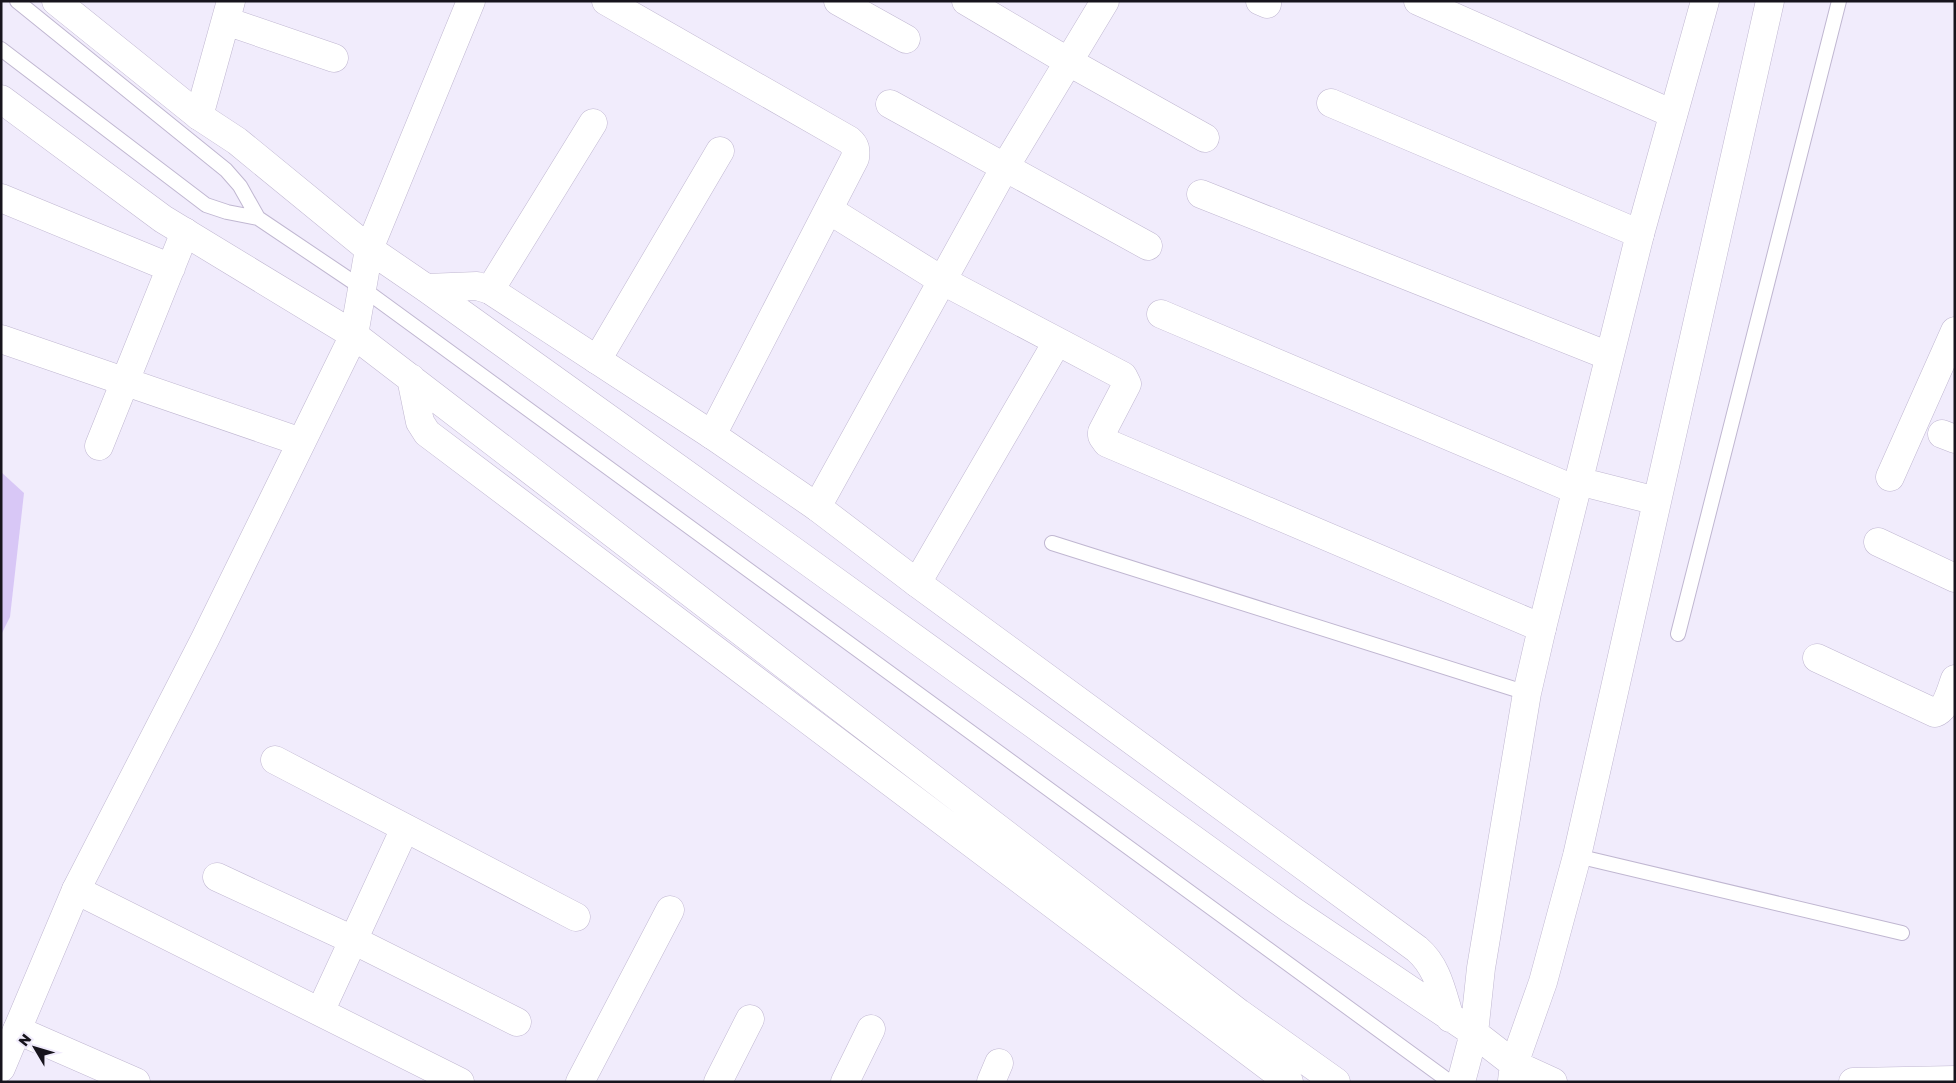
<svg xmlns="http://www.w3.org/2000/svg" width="1956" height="1083" viewBox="0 0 1956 1083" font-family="'Golos Text',sans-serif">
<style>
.green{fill:#d8c7f6}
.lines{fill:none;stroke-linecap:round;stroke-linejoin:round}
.lane-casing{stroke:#c0b7d1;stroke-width:16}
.street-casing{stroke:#c0b7d1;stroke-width:29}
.secondary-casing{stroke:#c0b7d1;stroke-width:29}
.lane{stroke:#fff;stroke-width:14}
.street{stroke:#fff;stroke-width:28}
.secondary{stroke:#fff;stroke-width:28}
</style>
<rect width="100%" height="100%" fill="#f1ecfc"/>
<path class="green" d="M1 472 24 493 10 617 1 635Z"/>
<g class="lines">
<g class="lane-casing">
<path id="lane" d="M17 1 226 170 240 186 258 218
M1 49 206 205 227 212 258 218 362 288 1450 1082
M1052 543 1527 693
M1678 634 1839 1
M1577 856 1902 933"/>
</g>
<g class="street-casing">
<path id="street" d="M606 1 849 140C856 146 856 150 855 158L712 435
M838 1 906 39
M966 1 1069 62 1205 138
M1260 1 1267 4
M1418 1 1673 114
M226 21 334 58
M1331 103 1640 234
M890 104 1148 246
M199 116 231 1
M1201 194 1609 356
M1 198 171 268
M829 210 943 281 1123 376 1127 384 1102 432V436L1107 443 1542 628
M490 290 593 123
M1161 314 1576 490
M1 339 301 442
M597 360 720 151
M1942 434 1955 439
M99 446 185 232
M1890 477 1955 331
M817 507 1005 167 1105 1
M1878 542 1955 578
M917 583 1057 342
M1817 658 1935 713C1947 709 1951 689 1955 679
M275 760 576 917
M217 877 353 940 517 1022
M76 890 460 1082
M320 1012 405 828
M17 1030 136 1082
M580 1082 670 910
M718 1082 750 1019
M845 1082 871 1029
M991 1082 999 1063
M1853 1082 1955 1080"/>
</g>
<g class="secondary-casing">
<path id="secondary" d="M56 1 199 116 237 141 369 249 426 288 792 550 1290 909 1474 1033 1514 1064 1553 1082
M1 99 163 219 354 335 1239 1013 1336 1082
M426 288 477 286 490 290 712 435 817 507 917 583 1417 949C1438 967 1442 993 1450 1018
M411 378 420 422 427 433 1289 1082
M1578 481 1657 501
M1 1068 76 890 205 639 354 335 369 249 471 1
M1512 1081 1514 1064 1543 982 1577 856 1770 1
M1461 1082 1474 1033 1481 968 1527 693 1542 628 1640 234 1705 1"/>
</g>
<use href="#lane" class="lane"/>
<use href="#street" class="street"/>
<use href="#secondary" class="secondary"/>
</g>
<rect width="1956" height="1083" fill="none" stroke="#17141d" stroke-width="5"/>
<g transform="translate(35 1048) rotate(308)" stroke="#f1ecfc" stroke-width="4" paint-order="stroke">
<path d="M0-4L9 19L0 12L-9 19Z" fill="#17141d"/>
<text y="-8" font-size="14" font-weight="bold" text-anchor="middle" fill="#17141d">N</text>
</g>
</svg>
